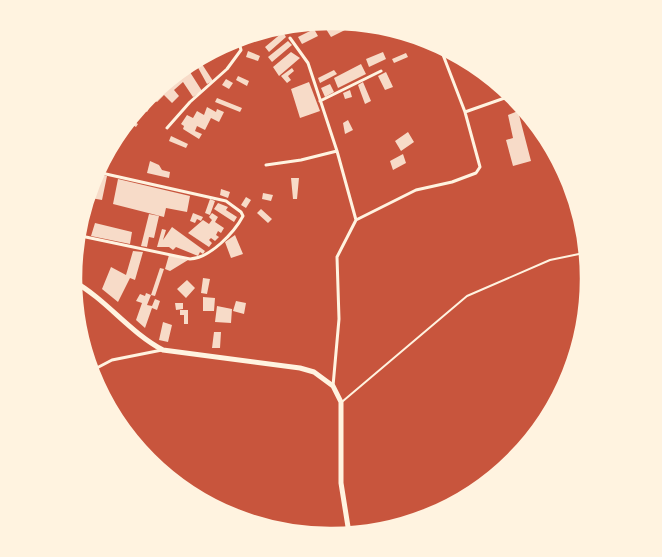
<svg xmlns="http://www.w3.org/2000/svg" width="662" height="557" viewBox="0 0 662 557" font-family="'Crimson Pro',serif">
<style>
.building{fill:#f7dbc8}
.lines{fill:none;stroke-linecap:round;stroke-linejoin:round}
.service{stroke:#fff3e0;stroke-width:2}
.minor{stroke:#fff3e0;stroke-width:3}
.secondary{stroke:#fff3e0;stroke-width:5}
.rim{fill:none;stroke:#fff3e0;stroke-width:2.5}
</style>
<rect width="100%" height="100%" fill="#c8553d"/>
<path class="building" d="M339 22 355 25 331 37 326 29Z
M314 29 318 36 302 44 298 37Z
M283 32 286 37 269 52 265 47Z
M288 41 292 45 272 62 268 57Z
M248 51 260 56 258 61 246 57Z
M291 52 300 58 279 76 273 67Z
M383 52 386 59 369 67 366 59Z
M406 53 408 57 394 63 392 59Z
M200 61 213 81 207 84 196 64Z
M361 64 366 74 338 88 334 78Z
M292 68 294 71 288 76 291 80 287 83 281 76Z
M188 69 202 91 193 97 183 82 174 90 179 96 172 103 164 95 157 102 154 100 147 112 140 108 148 96Z
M334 70 337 74 320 83 318 78Z
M386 72 393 87 385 90 378 76Z
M238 76 249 81 247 86 236 80Z
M226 79 233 83 229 89 222 85Z
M309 82 320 111 300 118 291 89Z
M363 82 371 101 365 104 358 85Z
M330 84 334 92 325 97 321 88Z
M350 90 352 97 345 99 343 93Z
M217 98 242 108 240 112 215 102Z
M207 107 216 112 217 109 224 112 219 122 211 118 205 130 197 126 195 131 202 134 199 139 183 129 184 126 181 124 187 115 193 118 197 111 204 115Z
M518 111 531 161 513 166 506 140 513 138 508 115Z
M135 116 133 121 138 124 136 127 131 124 128 131 126 130Z
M348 120 353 130 345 134 343 123Z
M408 132 414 142 401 151 395 141Z
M171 136 188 144 186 148 169 141Z
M403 154 406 163 393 170 390 161Z
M150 161 159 165 162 170 170 172 169 178 147 173Z
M96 173 107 176 102 200 91 198Z
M291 178H299L297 199H293Z
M118 179 190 196 187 212 166 208 164 217 113 204Z
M221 189 230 192 228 198 220 195Z
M263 193 273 195 271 201 262 199Z
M246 197 251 200 246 208 241 205Z
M210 199 215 201 210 215 205 213Z
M218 203 228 207 226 210 237 217 234 222 214 209Z
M261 209 272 219 268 223 257 213Z
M193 213 203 217 201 221 197 219 195 223 190 221Z
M212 213 218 217 215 222 224 228 221 233 218 231 216 235 219 237 215 241 211 238 209 240 212 243 209 247 188 233 203 220 209 224 212 220 209 217Z
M149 214 159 216 154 238 149 237 147 247 141 246Z
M84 218 88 219 86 232H82Z
M95 223 132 232 130 244 91 236Z
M172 227 205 251 203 254 200 252 198 256 176 247 173 250 169 247H157L162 229 166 230 163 240Z
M235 235 243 254 231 258 225 242Z
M133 251 143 252 135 280 130 278 118 302 102 289 111 267 126 275Z
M169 255 178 257 188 260 170 271 165 269Z
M160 268 164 269 155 296 151 295Z
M203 278 210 279 207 294 201 293Z
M187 280 195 288 186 298 177 289Z
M146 293 151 295 147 305 152 306 155 299 160 301 157 310 152 308 145 328 136 320 142 303 136 301 140 294 145 296Z
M203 297 215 298 214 311H203Z
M236 301 246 303 244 314 233 311Z
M175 303H183V309L176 310Z
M217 306 232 309 231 323 215 322Z
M180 310H188V324H184V315H180Z
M163 322 172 325 168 342 159 340Z
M214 332H221L220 348H212Z"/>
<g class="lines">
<path class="service" d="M343 401 467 296 550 260 579 254"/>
<path class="minor" d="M290 38 308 63 337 151 356 220
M320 101 381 71
M465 112 513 95
M167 128 190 102 227 69 241 50 238 39
M266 165 301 160 337 151
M81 236 190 259C210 258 234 233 243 216L241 212 226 201 97 172
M91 371 112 360 162 350
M333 386 339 319 337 257 356 220 416 190 452 182 476 173 480 167 465 112 440 47"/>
<path class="secondary" d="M73 281C107 300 129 332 163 350L300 368 314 372 333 386 341 402V483L349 533"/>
</g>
<path d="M0 0H662V557H0ZM330 29H332A249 249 0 0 1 581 278V279A249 249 0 0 1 332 528H330A249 249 0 0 1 81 279V278A249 249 0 0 1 330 29Z" fill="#fff3e0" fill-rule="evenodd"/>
<path class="rim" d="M330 29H332A249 249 0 0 1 581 278V279A249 249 0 0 1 332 528H330A249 249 0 0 1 81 279V278A249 249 0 0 1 330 29Z"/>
</svg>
